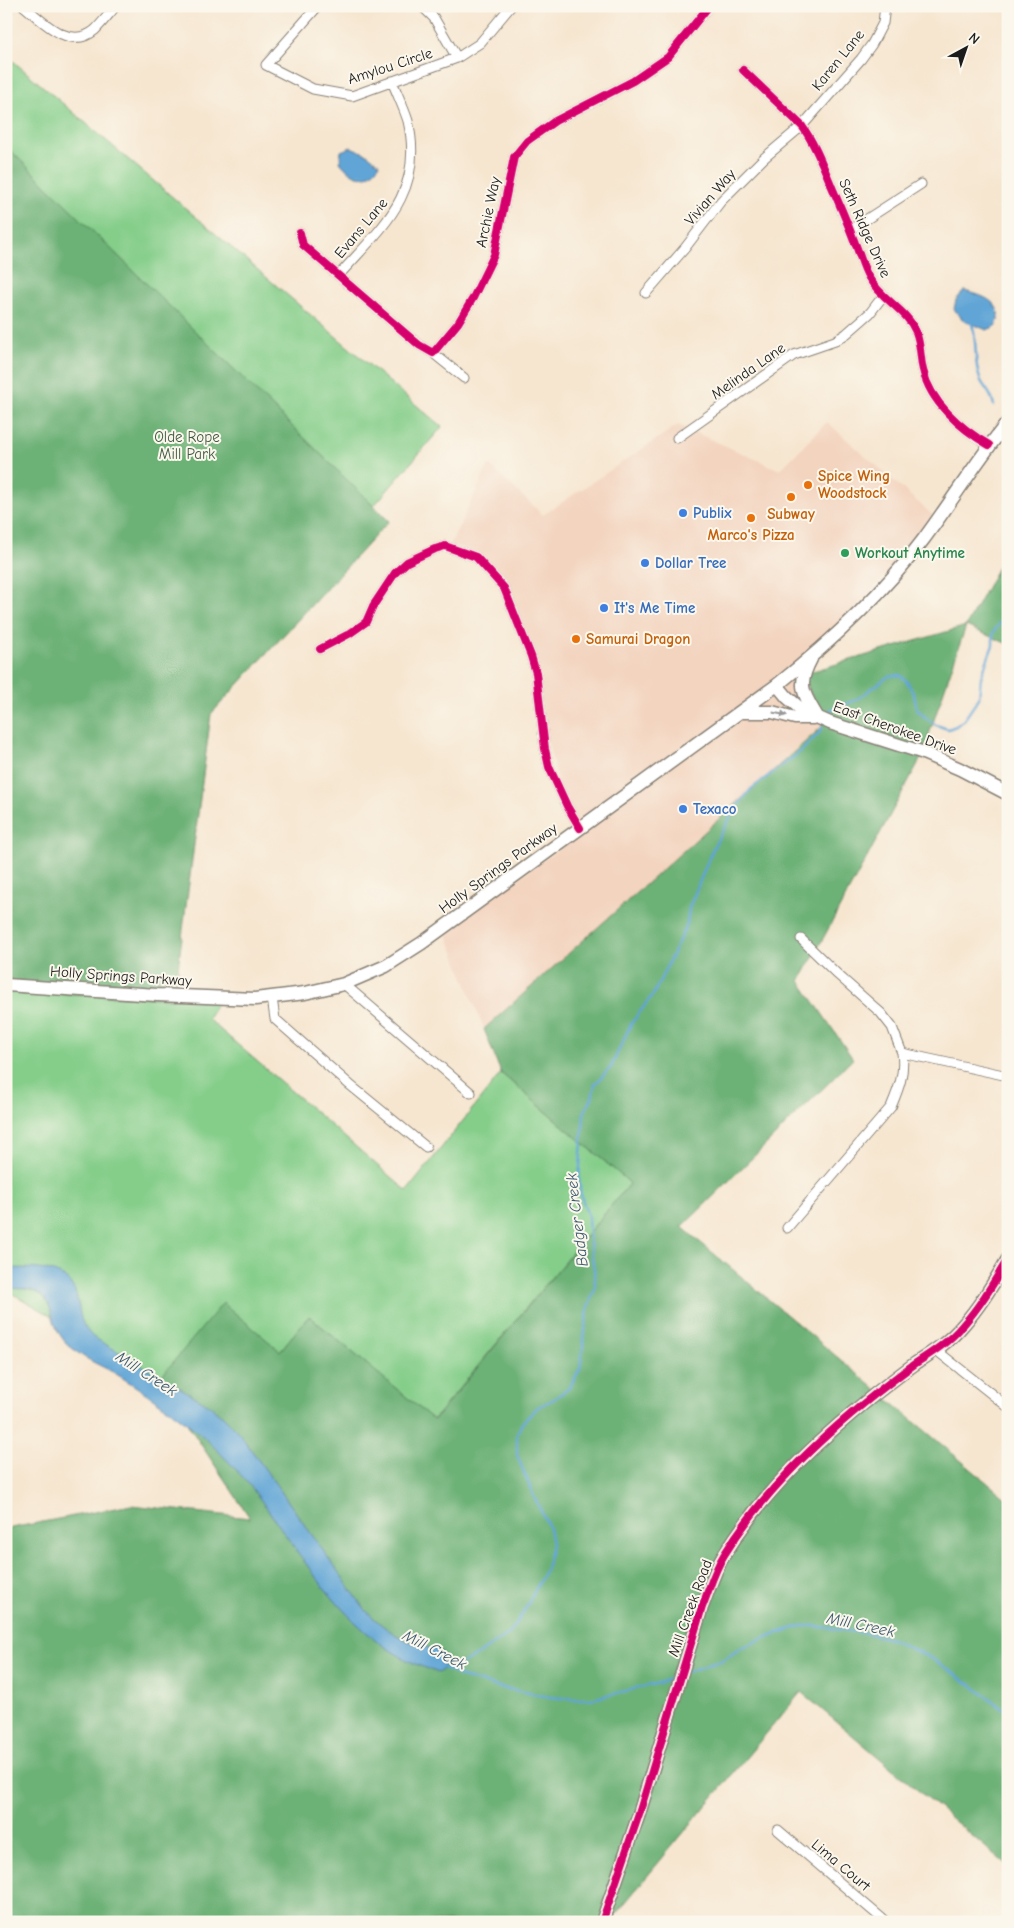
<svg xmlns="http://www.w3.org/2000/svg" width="1014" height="1928" viewBox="0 0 1014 1928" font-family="'Comic Neue',sans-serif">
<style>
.built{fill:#f3d4bf}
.green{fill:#85ce8a;stroke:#507553}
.forest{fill:#6cb176;stroke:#446649}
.water{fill:#61a5d6;stroke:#3e6079}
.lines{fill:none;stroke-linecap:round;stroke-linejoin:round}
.stream{stroke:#61a5d6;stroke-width:2.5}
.street-casing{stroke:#898176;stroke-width:11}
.secondary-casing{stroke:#898176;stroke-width:15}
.street{stroke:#fff;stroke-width:9}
.secondary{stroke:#fff;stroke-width:12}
.cycleway-casing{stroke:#fbf7ec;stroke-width:11}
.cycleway{stroke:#d6006c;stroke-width:8}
.oneway{fill:#999}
.food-dot{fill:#e8710a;stroke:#fbf7ec;stroke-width:2}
.shop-dot{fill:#3f7fe0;stroke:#fbf7ec;stroke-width:2}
.leisure-dot{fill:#2e9e5b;stroke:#fbf7ec;stroke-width:2}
.labels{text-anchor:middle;stroke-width:4;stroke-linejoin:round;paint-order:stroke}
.street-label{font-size:15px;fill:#1c1c1c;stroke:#fbf7ec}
.park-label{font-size:15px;fill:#415a42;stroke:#fbf7ec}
.food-label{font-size:15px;font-weight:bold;fill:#c56008;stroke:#fbf7ec;text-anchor:start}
.shop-label{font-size:15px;font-weight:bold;fill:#366cbe;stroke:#fbf7ec;text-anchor:start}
.leisure-label{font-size:15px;font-weight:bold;fill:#27864d;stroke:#fbf7ec;text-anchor:start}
.water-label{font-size:16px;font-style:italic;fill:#3b5a70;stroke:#fbf7ec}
</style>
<rect width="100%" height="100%" fill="#fbf7ec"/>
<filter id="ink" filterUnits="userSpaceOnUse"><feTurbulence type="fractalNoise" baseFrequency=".02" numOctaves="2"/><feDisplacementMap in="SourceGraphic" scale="10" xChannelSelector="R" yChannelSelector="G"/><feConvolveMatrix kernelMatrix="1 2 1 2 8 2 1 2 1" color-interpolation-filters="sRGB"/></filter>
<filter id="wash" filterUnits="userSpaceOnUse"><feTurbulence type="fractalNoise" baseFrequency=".0096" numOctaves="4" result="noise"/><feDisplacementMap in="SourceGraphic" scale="20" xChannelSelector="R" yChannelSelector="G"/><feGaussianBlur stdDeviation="1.12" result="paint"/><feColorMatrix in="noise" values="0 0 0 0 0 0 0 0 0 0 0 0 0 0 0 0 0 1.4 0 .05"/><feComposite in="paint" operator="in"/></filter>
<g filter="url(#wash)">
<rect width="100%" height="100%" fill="#f6e6d0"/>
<path class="built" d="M827 422 937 519 801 667 823 726 484 1029 446 932 579 834 564 806 545 731 524 630 493 569 475 551 450 545 489 465 543 515 678 425 780 470Z"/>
<path class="green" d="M6 55 442 427 189 720 162 979 185 999 217 1002 208 1019 407 1191 501 1073 630 1183 433 1420 309 1316 280 1351 159 1380 72 1348 67 1325 6 1290Z"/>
<path class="forest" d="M6 146 389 521 211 714 174 999 6 991Z
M1008 549V644L966 626 921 758 800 981 853 1059 682 1227 1008 1500V1866L801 1692 609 1922H6V1529L131 1505 250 1518 158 1380 223 1303 280 1351 309 1316 434 1420 630 1183 501 1073 484 1029 823 726 803 674 966 626Z"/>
<path class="water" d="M351 147 367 154 380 164C366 184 353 178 340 162L341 151Z
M964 291C983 295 1006 303 996 326L987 330 964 321 954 309 956 300Z
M6 1268C32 1269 70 1264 77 1298 81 1315 79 1323 93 1337L206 1403 224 1417 240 1434 364 1608C378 1624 396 1637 416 1644 426 1648 437 1648 445 1655L443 1669 439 1673C347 1645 305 1557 251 1487 237 1470 222 1455 207 1440 184 1419 148 1394 121 1377 106 1367 86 1361 72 1348 65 1343 60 1336 56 1327 51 1315 51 1299 36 1292 27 1288 16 1289 6 1288Z"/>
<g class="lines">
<path class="stream" d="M972 324C978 342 973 361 980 379 985 390 992 392 994 406
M827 715 830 710 856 700 889 676 900 675 908 683 914 695 917 709 925 717 936 725 948 729 956 726 964 720 979 698 981 677 993 645V633L1008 611
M443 1668 462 1677 498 1687 549 1697 575 1699H592L659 1683 677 1676
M445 1669H451L471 1659 511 1632 526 1608 546 1569 552 1544 549 1528 532 1492 517 1455V1434L522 1423 538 1407 554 1399 569 1388 580 1369 588 1307 595 1289V1276L589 1237 588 1216 581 1196 579 1179 584 1113 592 1098 595 1084 611 1067 631 1024 654 993 687 924 689 908 714 846 735 809 751 789 801 751 820 732 822 727
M686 1672 723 1660 741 1648 774 1634 801 1626H814L869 1634 891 1639 931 1658 970 1684 1008 1712"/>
</g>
</g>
<g filter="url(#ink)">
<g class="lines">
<g class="street-casing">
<path id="street" d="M24 6C43 22 70 51 95 30 102 23 109 14 116 6
M318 6 266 65 313 89 352 96 457 58 480 43 511 6
M422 6 434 18 457 58
M743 70 802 126C815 144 823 166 832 187 840 206 848 224 855 243 860 255 863 268 869 278 882 300 907 310 916 332 921 344 920 358 923 370 930 402 961 429 989 445
M850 230 921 184
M300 233 303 245 419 345 433 353 458 323 473 298 494 255 514 157 527 141 555 121 633 81 668 57 709 6
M339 275C382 227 425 193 408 121 404 108 397 94 392 81
M646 293 685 248 721 201 764 158 802 126 861 59 872 44 883 23 885 6
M433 353 464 378
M677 438 794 355 835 341 846 334 870 313 883 296
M320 649 349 634 366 622 373 606 395 573 407 562 435 549 445 546 476 557 504 588 531 656 536 673 545 749 549 767 567 806 580 828
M801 939 838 975 881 1013 892 1027 902 1053 1008 1076
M344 984 471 1093
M272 998 275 1019 350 1085 426 1147
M787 1228 891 1107C899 1088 905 1073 902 1053
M936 1350 1008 1407
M778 1830 886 1922"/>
</g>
<g class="secondary-casing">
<path id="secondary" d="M811 659C796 687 804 694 818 718
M777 685 787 697 803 711 830 723 921 752 960 769 1008 794
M741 712H772L795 718H813
M6 985 157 995 255 999 305 993 344 984 386 966 422 943 777 685C831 642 881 596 923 540 952 501 977 460 1008 422
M602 1922 639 1814 702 1607C709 1590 714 1571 724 1555 762 1493 817 1441 874 1395 888 1384 902 1373 916 1363 933 1352 950 1341 963 1325 981 1305 994 1282 1008 1259"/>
</g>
<use href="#street" class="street"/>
<use href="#secondary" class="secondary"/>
<g class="cycleway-casing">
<path id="cycleway" d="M743 70 802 126C815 144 823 166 832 187 840 206 848 224 855 243 860 255 863 268 869 278 882 300 907 310 916 332 921 344 920 358 923 370 930 402 961 429 989 445
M300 233 303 245 419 345 433 353 458 323 473 298 494 255 514 157 527 141 555 121 633 81 668 57 709 6
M320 649 349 634 366 622 373 606 395 573 407 562 435 549 445 546 476 557 504 588 531 656 536 673 545 749 549 767 567 806 580 828
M602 1922 639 1814 702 1607C709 1590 714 1571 724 1555 762 1493 817 1441 874 1395 888 1384 902 1373 916 1363 933 1352 950 1341 963 1325 981 1305 994 1282 1008 1259"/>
</g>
<use href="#cycleway" class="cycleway"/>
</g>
<defs><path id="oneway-solid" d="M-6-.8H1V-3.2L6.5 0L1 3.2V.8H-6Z" transform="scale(1.25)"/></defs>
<use class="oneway" href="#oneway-solid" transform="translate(780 714) rotate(11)"/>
</g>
<g class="food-dot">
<circle cx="808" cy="485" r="5"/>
<circle cx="791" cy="497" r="5"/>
<circle cx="751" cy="518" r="5"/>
<circle cx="576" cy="639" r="5"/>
</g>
<g class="shop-dot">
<circle cx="683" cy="513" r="5"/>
<circle cx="645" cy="563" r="5"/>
<circle cx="604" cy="608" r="5"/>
<circle cx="683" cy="809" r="5"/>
</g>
<circle class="leisure-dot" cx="845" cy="553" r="5"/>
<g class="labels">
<g class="street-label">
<text transform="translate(838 60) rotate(-51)" y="5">Karen Lane</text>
<text transform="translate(390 66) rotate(-18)" y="5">Amylou Circle</text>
<text transform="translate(710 197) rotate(-49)" y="5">Vivian Way</text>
<text transform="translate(488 212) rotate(-78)" y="5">Archie Way</text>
<text transform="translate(361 228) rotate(-50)" y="5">Evans Lane</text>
<text transform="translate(865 228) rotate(66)" y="5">Seth Ridge Drive</text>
<text transform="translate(748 371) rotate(-35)" y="5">Melinda Lane</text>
<text transform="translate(895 728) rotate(20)" y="5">East Cherokee Drive</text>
<text transform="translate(498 868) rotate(-36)" y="5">Holly Springs Parkway</text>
<text transform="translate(121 976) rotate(4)" y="5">Holly Springs Parkway</text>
<text transform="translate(690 1608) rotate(-70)" y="5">Mill Creek Road</text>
<text transform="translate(841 1865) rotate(40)" y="5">Lima Court</text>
</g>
<g class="park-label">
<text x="187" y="442">Olde Rope<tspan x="187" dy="17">Mill Park</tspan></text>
</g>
<g class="food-label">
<text x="818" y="481">Spice Wing<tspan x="818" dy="17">Woodstock</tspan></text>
<text x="791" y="519" text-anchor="middle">Subway</text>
<text x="751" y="540" text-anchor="middle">Marco's Pizza</text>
<text x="586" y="644">Samurai Dragon</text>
</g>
<g class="shop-label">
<text x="693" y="518">Publix</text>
<text x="655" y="568">Dollar Tree</text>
<text x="614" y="613">It's Me Time</text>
<text x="693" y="814">Texaco</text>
</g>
<g class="leisure-label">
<text x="855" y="558">Workout Anytime</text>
</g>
<g class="water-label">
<text transform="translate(576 1220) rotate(-97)" y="6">Badger Creek</text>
<text transform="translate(147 1373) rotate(33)" y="6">Mill Creek</text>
<text transform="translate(861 1624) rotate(12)" y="6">Mill Creek</text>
<text transform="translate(435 1649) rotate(27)" y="6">Mill Creek</text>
</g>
</g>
<rect width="1014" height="1928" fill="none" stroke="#fbf7ec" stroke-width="25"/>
<g transform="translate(966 48) rotate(40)" stroke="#fbf7ec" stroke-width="4" paint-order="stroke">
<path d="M0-4L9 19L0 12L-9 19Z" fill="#1c1c1c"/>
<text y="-8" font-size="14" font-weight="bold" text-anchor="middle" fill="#1c1c1c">N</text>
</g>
</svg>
